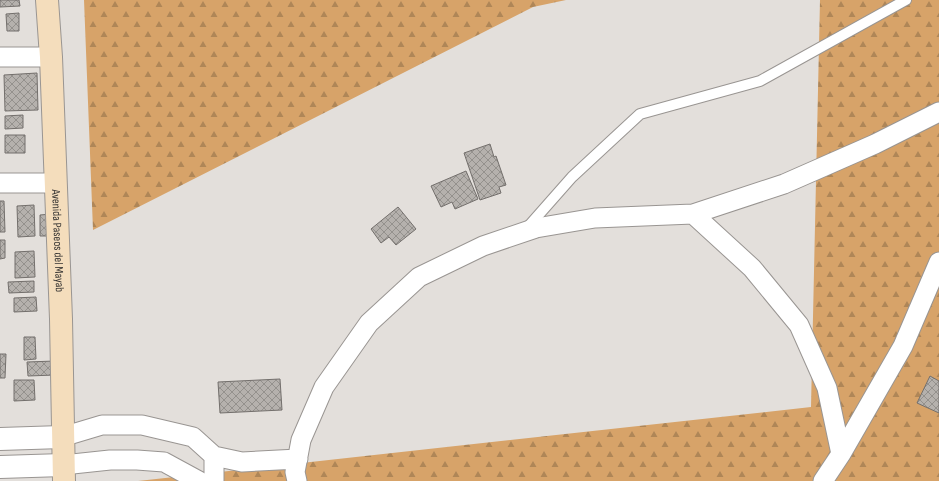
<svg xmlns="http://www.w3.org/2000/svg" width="939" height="481" viewBox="0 0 939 481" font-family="'Sofia Sans Condensed',sans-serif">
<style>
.forest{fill:url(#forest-firs)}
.building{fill:url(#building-cross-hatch);stroke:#736f6c}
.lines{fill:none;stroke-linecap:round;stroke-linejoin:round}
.service-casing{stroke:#999592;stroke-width:12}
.minor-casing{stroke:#999592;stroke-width:21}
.tertiary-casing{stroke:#999592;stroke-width:24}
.secondary-casing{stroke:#999592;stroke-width:24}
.service{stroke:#fff;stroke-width:10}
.minor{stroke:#fff;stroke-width:19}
.tertiary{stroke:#fff;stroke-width:22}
.secondary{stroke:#f4ddbc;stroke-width:22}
.labels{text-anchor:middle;stroke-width:3.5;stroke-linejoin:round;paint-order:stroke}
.street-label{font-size:12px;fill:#363432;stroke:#fff}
</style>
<defs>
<pattern id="forest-firs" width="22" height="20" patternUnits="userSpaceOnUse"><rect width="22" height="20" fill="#d7a369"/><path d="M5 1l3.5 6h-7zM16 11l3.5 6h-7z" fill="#af8657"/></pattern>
<pattern id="building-cross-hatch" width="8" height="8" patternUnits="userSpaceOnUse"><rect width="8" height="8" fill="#b5b1ad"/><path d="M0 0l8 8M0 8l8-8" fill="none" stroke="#94918d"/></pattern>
</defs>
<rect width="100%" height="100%" fill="#e3dfdb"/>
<path class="forest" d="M84 0H566L533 7 93 230Z
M820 0H939V481H138L811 407Z"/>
<path class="building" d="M0 0H19L20 6 0 7Z
M19 13V31H7L6 14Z
M37 73 38 110 5 111 4 75Z
M23 115V128L5 129V116Z
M5 135H25V153H5Z
M490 144 494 157 496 156 506 185 499 187 501 193 480 200 464 153Z
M466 171 478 199 455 209 452 202 441 207 431 186Z
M0 201H4L5 232H0Z
M34 205 35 236 18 237 17 206Z
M398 207 416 229 396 245 389 237 381 243 371 229Z
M51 214 52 236H40V215Z
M0 240H5V258L0 259Z
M34 251 35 277 15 278V252Z
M34 281V292L9 293 8 282Z
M36 297 37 311 14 312V298Z
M24 337H35L36 359 24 360Z
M0 354H6L5 378H0Z
M55 361V375L28 376 27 362Z
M930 376 939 381V413L917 403Z
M280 379 282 410 220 413 218 382Z
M14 380H34L35 400 14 401Z"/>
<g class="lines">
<g class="service-casing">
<path id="service" d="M527 228 572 177 640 114 760 81 906 0"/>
</g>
<g class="minor-casing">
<path id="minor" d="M0 57H51
M0 183H56
M693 214 752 268 799 325 827 388 841 454
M62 437 102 425H142L193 437 214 456 242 462 298 459
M214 456V481
M63 465 110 460H137L164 462 199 481
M297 481 295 472 301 440 324 387 369 323 419 277 483 246 536 228 595 218 693 214 784 184 875 144 939 112
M823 481 841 454 903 346 939 262"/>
</g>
<g class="tertiary-casing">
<path id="tertiary" d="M0 439 62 437
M0 467 63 465"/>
</g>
<g class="secondary-casing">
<g id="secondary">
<path id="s1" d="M47 0 51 57 61 319 64 481"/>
</g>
</g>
<use href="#service" class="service"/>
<use href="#minor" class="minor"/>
<use href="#tertiary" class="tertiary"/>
<use href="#secondary" class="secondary"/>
</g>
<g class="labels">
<g class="street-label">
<text dy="4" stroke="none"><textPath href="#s1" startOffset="241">Avenida Paseos del Mayab</textPath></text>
</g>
</g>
</svg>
